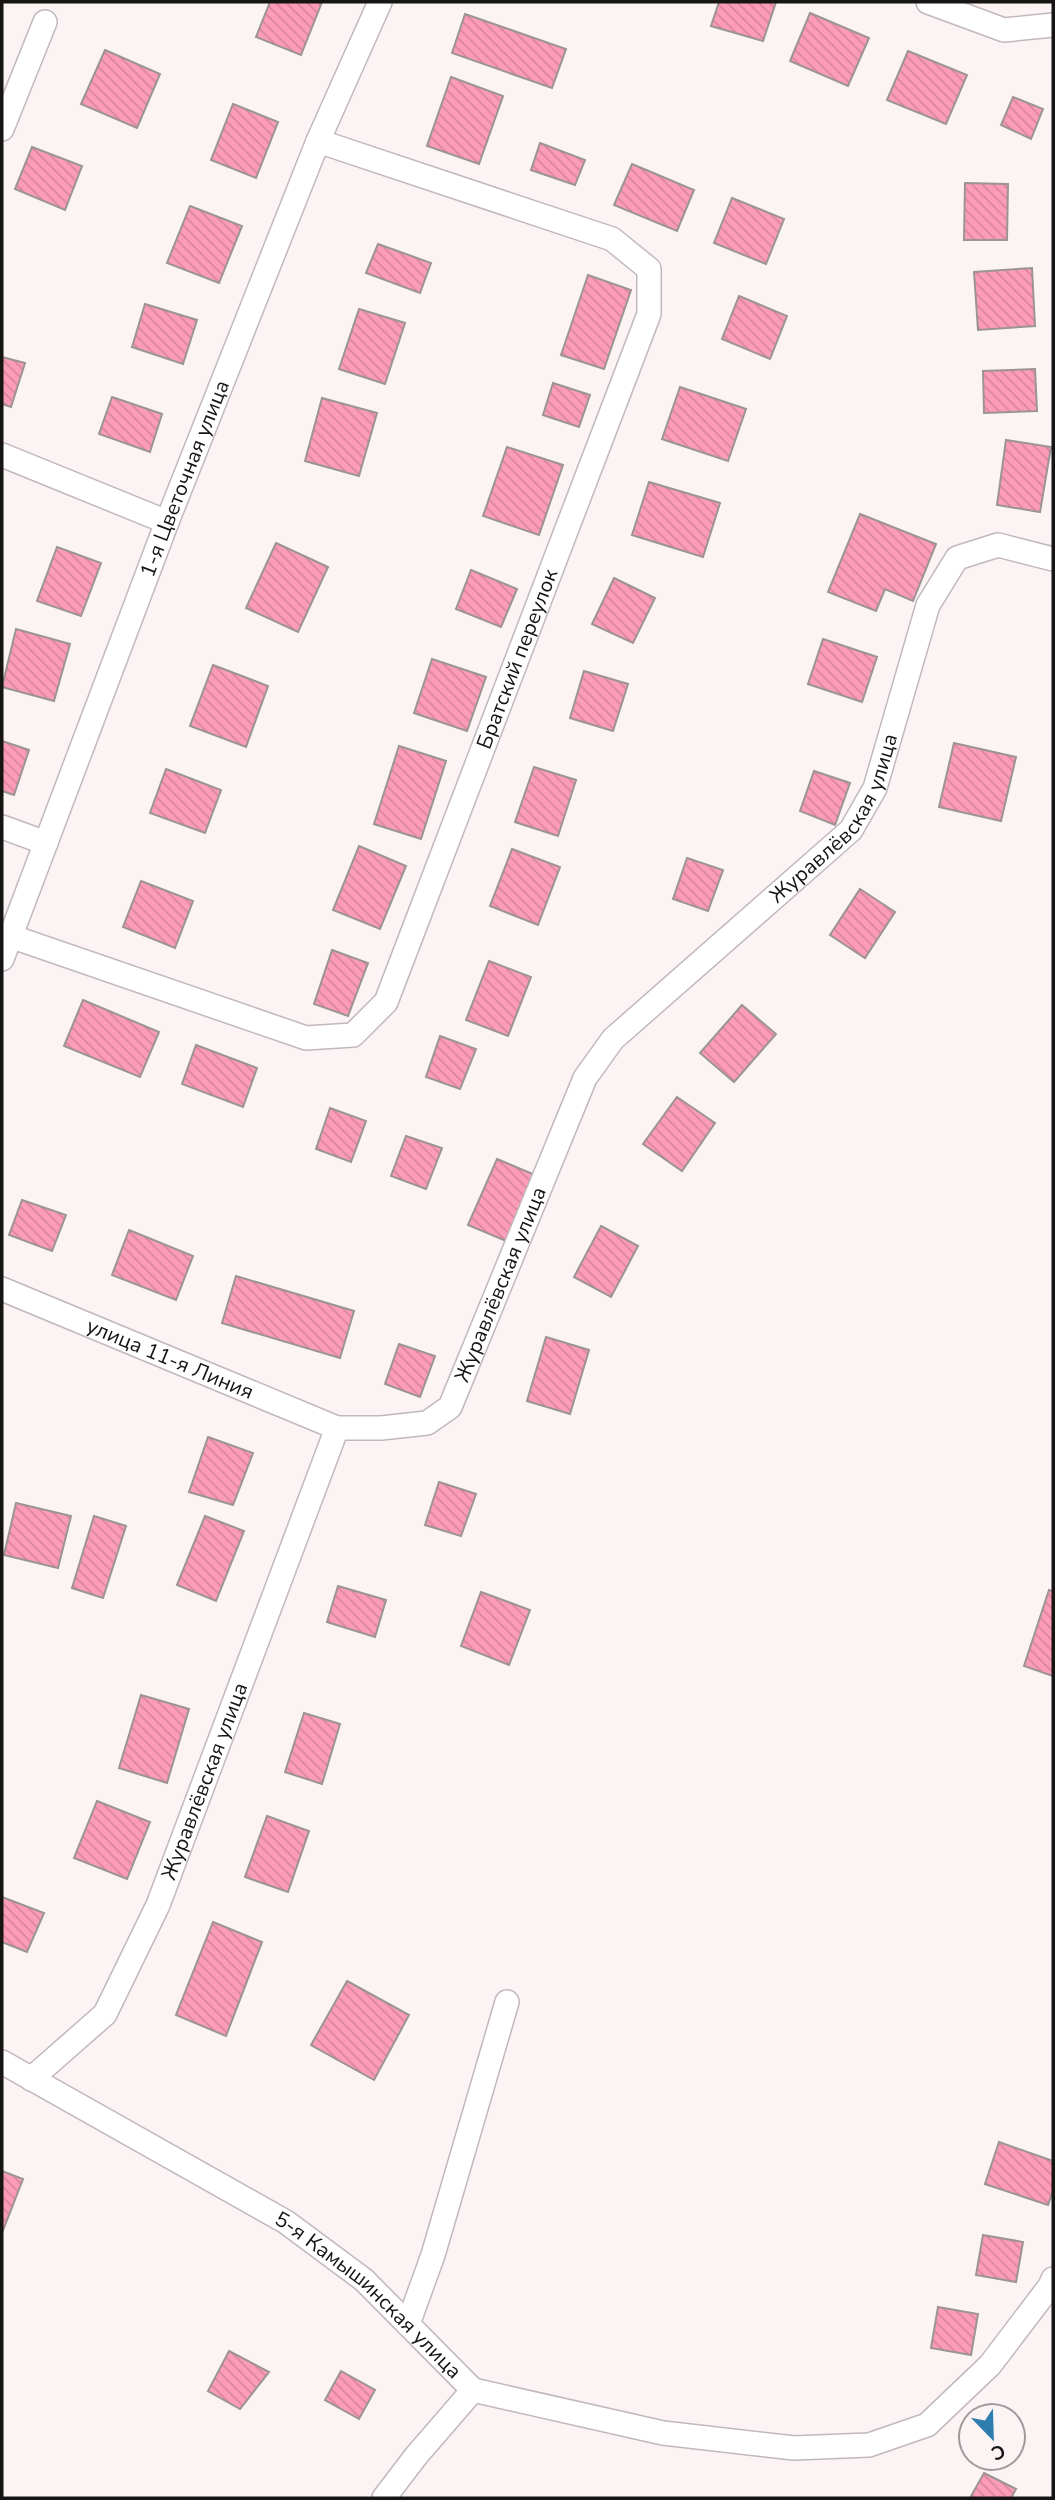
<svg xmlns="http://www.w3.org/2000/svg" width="1055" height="2500" viewBox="0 0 1055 2500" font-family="'Nunito Sans',sans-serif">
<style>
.building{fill:url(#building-back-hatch);stroke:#9c9395;stroke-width:2}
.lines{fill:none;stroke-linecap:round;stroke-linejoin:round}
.service-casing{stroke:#c2b8bb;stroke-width:26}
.service{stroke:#fff;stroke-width:23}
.labels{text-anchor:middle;stroke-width:7;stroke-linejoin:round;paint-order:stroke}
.street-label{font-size:21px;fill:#171414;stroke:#fcf3f5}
</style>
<defs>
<pattern id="building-back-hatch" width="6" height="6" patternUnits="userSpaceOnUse" patternTransform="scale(1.75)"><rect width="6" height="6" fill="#fd9cb8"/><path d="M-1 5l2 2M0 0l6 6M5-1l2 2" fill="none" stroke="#d8869d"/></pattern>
</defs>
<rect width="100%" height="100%" fill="#fcf3f5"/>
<path class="building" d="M270 2H322L301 55 256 37Z
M719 2H776L763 41 711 26Z
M810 13 869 38 848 86 790 61Z
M465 14 566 49 552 88 452 53Z
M105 50 160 74 137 128 81 104Z
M908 51 967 75 946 124 887 100Z
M451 77 503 96 479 164 427 146Z
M1013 97 1043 109 1031 139 1001 125Z
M233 104 278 122 256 178 211 160Z
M540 143 585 160 575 185 531 170Z
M32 147 82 166 65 210 15 189Z
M632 164 694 190 677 231 614 205Z
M965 183 1008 184 1007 240H964Z
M732 198 784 219 766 264 714 243Z
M190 206 242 226 219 283 167 263Z
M378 244 431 263 420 293 366 273Z
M1032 268 1035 326 978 330 974 272Z
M588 275 631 290 604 369 561 355Z
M739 296 787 316 770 359 722 339Z
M145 304 197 320 183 364 132 347Z
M359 309 405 323 385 384 339 369Z
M2 357 25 363 11 407 2 404Z
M1035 369 1037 411 984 413 983 371Z
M553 383 590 395 579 427 543 415Z
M680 387 746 409 728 461 662 439Z
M112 397 162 414 150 452 99 434Z
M322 398 377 413 359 476 305 461Z
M1006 440 1051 447 1040 512 997 505Z
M507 447 563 465 539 535 483 516Z
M649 482 720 503 703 557 632 535Z
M860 514 936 544 913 601 885 589 876 611 828 592Z
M276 543 328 567 298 632 246 608Z
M57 547 101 563 81 616 37 601Z
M471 570 517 589 501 627 456 609Z
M614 578 655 598 633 643 592 624Z
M16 629 70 644 54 701 2 687Z
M823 639 877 657 862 702 808 684Z
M432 659 486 677 467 731 414 713Z
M213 665 268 686 246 747 190 726Z
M584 671 628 684 613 731 570 718Z
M2 741 29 750 14 795 2 791Z
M954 743 1016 757 1001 821 939 807Z
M399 746 446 761 421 839 374 824Z
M534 767 576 780 558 836 515 822Z
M166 769 221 790 205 833 150 813Z
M814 771 850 783 835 825 800 811Z
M359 846 406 866 380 929 333 910Z
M512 849 560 867 538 925 490 906Z
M687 858 723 870 708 911 673 899Z
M141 881 193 901 175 948 123 927Z
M860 889 895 912 865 958 830 935Z
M332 950 368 963 348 1016 314 1004Z
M489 961 531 977 508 1036 466 1020Z
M83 1000 159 1032 140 1077 64 1046Z
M742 1005 776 1034 734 1082 700 1053Z
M440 1036 476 1049 460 1089 426 1077Z
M196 1045 257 1068 243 1107 182 1084Z
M677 1097 715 1123 682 1171 643 1144Z
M330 1108 366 1121 351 1162 316 1149Z
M406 1136 442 1148 426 1189 391 1176Z
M497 1159 540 1177 511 1243 468 1225Z
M22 1200 66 1215 52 1251 9 1235Z
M601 1226 638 1246 611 1297 574 1277Z
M129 1230 193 1256 176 1300 112 1275Z
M236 1276 354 1311 340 1358 222 1323Z
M546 1337 589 1350 570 1414 527 1401Z
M399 1344 435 1356 420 1397 385 1384Z
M208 1437 253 1453 233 1505 189 1492Z
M439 1482 476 1494 461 1536 425 1525Z
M16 1503 71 1516 58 1568 4 1555Z
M94 1516 126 1526 103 1598 72 1588Z
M205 1516 244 1531 216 1601 177 1585Z
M338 1586 386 1600 375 1637 327 1622Z
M1049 1590 1053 1591V1676L1024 1666Z
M481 1592 530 1610 509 1665 461 1646Z
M141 1695 189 1709 167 1783 119 1768Z
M304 1713 340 1724 322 1784 285 1772Z
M97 1801 150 1822 127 1879 74 1858Z
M267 1816 309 1831 288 1892 245 1877Z
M2 1897 44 1913 27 1952 2 1942Z
M213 1922 262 1942 226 2036 176 2015Z
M347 1981 409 2015 374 2080 311 2045Z
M999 2142 1053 2161V2191L1048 2205 985 2184Z
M2 2171 23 2179 2 2233Z
M983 2235 1023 2242 1016 2282 976 2275Z
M938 2307 978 2314 971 2355 931 2348Z
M229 2351 269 2372 240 2409 208 2391Z
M341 2371 375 2390 359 2419 325 2400Z
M984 2473 1016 2489 1011 2498H970Z"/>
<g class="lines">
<g class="service-casing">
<g id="service">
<path d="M928 2 1004 30 1053 25"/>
<path d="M2 129 45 22"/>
<path d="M2 455 167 522"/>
<path d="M2 827 46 843"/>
<path id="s1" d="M10 936 306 1038 353 1035 386 1002 649 314V269L612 239 318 141"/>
<path id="s2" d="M2 959 167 522 318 141 380 2"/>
<path id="s3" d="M2 1289 337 1428"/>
<path id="s4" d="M2 2062 286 2222 364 2280 473 2390 663 2433 794 2448 869 2445 927 2425 990 2365 1050 2286 1053 2279"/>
<path id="s5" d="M31 2079 105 2014 158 1905 337 1428H381L427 1423 450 1407 585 1078 613 1039 851 830 875 788 928 605 957 558 998 545 1053 559"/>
<path d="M408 2324 433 2255 507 2002"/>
<path d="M384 2498 416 2456 473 2390"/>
</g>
</g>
<use href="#service" class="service"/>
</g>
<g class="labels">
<g class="street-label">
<text dy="7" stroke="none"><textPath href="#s2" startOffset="514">1-я Цветочная улица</textPath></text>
<text dy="7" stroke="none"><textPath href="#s1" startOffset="774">Братский переулок</textPath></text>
<text dy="7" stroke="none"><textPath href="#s5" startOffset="1568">Журавлёвская улица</textPath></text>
<text dy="7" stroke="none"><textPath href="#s5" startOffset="980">Журавлёвская улица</textPath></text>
<text dy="7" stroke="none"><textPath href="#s3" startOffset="182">улица 11-я Линия</textPath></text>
<text dy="7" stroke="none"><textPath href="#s5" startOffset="352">Журавлёвская улица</textPath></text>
<text dy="7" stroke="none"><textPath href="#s4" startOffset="436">5-я Камышинская улица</textPath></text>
</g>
</g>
<rect width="1055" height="2500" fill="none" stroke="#171414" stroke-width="7"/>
<g transform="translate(992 2437) rotate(157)"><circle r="33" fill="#fcf3f5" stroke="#a09a9b" stroke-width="2"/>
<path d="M0-5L12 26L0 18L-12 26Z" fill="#2f7daf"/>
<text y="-10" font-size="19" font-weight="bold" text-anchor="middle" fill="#171414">С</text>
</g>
</svg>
